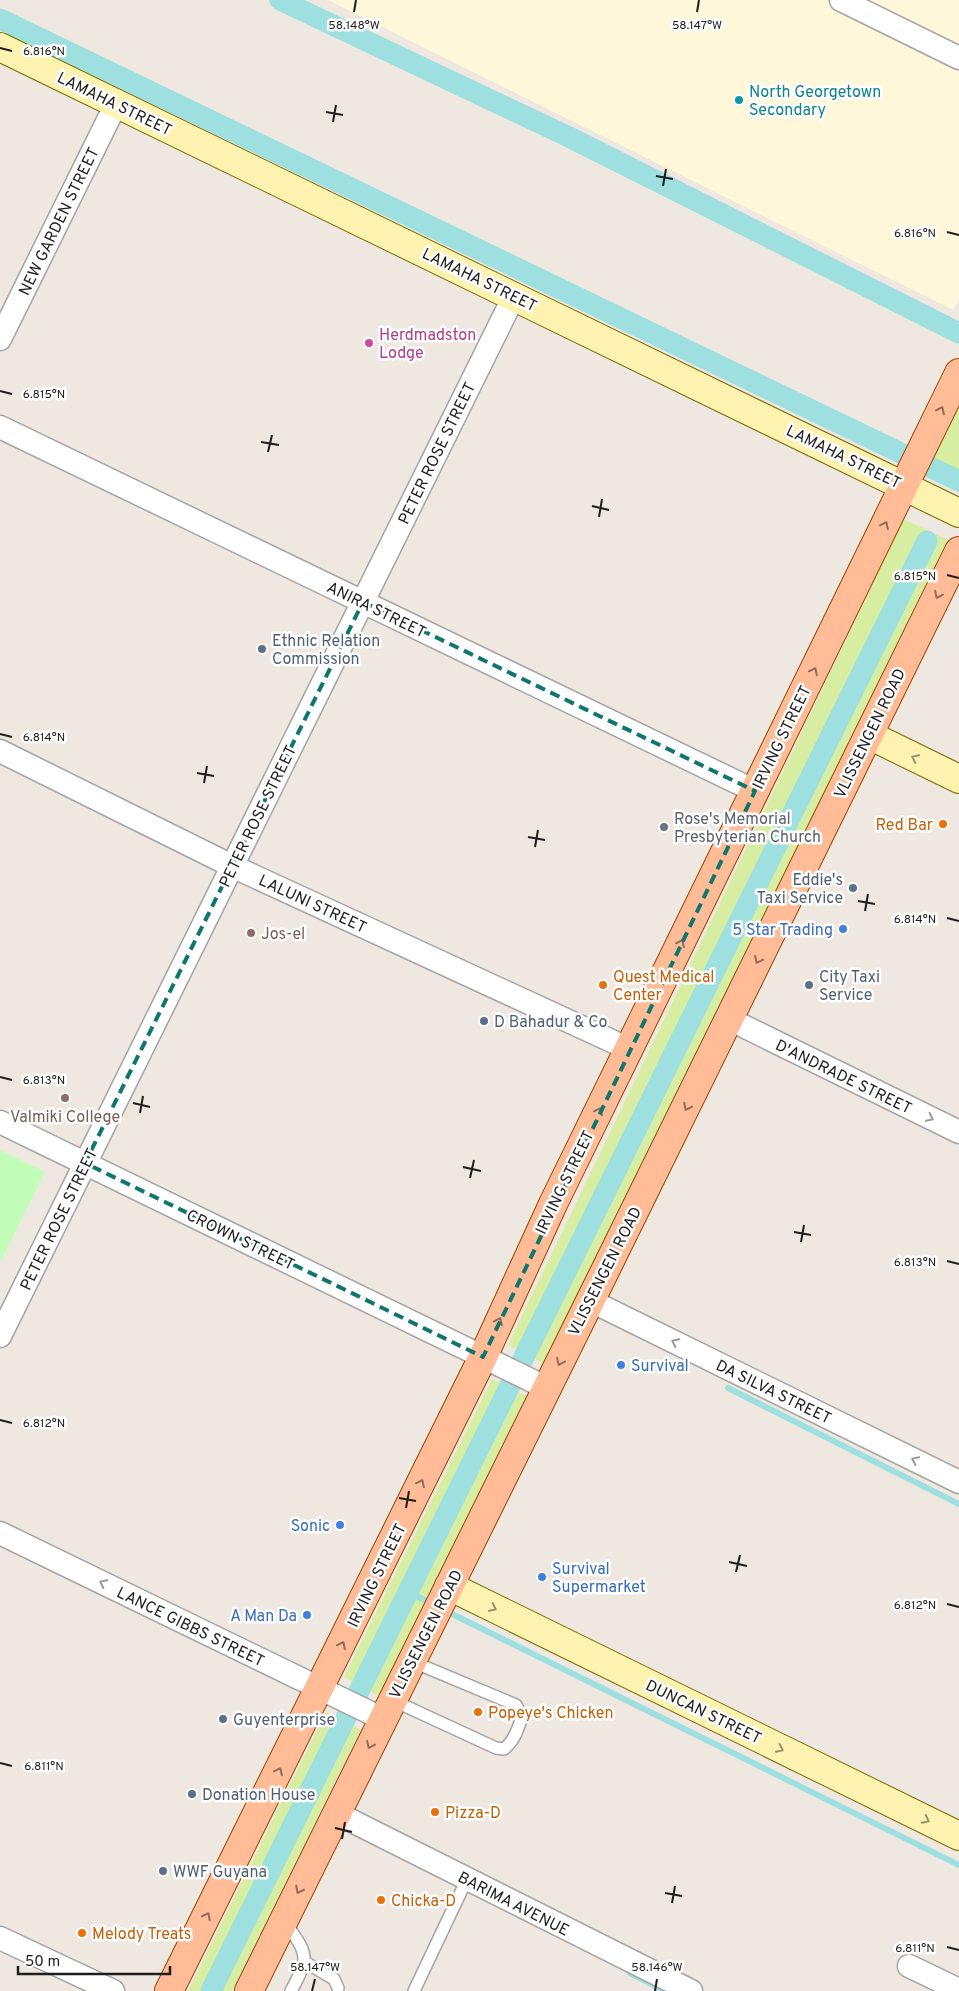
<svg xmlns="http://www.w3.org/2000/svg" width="959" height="1991" viewBox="0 0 959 1991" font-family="Overpass,sans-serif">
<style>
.education{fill:#fff7da}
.grass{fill:#d7eea2}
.park{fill:#c2feba}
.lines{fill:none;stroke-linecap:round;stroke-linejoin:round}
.stream{stroke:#9edfe0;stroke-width:6}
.canal{stroke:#9edfe0;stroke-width:21}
.lane-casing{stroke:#a4a4a4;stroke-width:14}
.street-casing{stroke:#a4a4a4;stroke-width:25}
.secondary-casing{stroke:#776c00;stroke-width:30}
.primary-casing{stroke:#954500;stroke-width:30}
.lane{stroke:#fff;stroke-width:11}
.street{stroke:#fff;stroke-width:22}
.secondary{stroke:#fef2b0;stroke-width:28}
.primary{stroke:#ffbc96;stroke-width:28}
.oneway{stroke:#8e6c5a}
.oneway2{stroke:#99926e}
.oneway3{stroke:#999}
.marked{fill:none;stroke:#0f766e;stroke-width:4;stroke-dasharray:10 6;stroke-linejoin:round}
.ticks{fill:none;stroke:#1d1d1d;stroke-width:2}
.culture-dot{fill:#0f9aa8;stroke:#fff;stroke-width:2}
.hotel-dot{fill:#d1479c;stroke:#fff;stroke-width:2}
.service-dot{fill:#5c6f8a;stroke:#fff;stroke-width:2}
.food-dot{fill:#e8710a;stroke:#fff;stroke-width:2}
.worship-dot{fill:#6b7280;stroke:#fff;stroke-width:2}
.shop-dot{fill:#3f7fe0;stroke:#fff;stroke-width:2}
.education-dot{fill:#8d6e63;stroke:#fff;stroke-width:2}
.labels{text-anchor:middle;stroke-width:5;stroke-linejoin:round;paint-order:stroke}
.culture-label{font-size:16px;fill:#0d838f;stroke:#fff;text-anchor:start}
.street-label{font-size:16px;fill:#1d1d1d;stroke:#fff}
.hotel-label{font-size:16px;fill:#b23c85;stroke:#fff;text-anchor:start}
.service-label{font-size:16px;fill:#4e5e75;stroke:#fff;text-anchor:start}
.worship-label{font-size:16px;fill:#5b616d;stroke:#fff;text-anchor:start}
.food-label{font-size:16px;fill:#c56008;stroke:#fff;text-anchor:start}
.shop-label{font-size:16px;fill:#366cbe;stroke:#fff;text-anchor:end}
.education-label{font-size:16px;fill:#785e54;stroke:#fff;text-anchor:start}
.ticks-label{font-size:12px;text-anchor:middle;fill:#1d1d1d;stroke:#fff;stroke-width:5;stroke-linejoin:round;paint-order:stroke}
</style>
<rect width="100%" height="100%" fill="#efe8e1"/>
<path class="education" d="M328 0H959V298L953 310Z"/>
<path class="grass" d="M959 405V488L926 470Z
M904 519 948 540 543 1363 508 1345Z
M492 1379 527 1396 379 1696 344 1677Z
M326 1712 361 1729 232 1991H188Z"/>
<path class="park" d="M0 1150 45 1172 0 1263Z"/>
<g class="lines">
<path class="stream" d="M728 1388 959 1504
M409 1592 432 1604
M444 1610 959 1865
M630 1973 665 1991"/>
<path class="canal" d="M280 0 569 137 959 333
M0 19 959 481
M211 1991 927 541"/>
<g class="lane-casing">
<path id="lane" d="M392 1700 496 1748 504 1749C514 1741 518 1729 522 1717L516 1705 411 1661
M285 1922C307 1954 311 1955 291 1991
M305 1962 334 1979 338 1988
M414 1991 467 1879"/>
</g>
<g class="street-casing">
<path id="street" d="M841 0 959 58
M0 339 116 104
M0 427 755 791
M0 751 232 866 629 1049
M729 1019 959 1132
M0 1122 547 1388
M589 1300 959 1482
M0 1336 514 296
M0 1533 383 1719
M338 1814 691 1991
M0 1938 113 1991
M909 1966 959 1990"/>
</g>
<g class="secondary-casing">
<path id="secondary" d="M0 47 959 513
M869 735 959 779
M449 1586 959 1836"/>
</g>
<g class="primary-casing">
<path id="primary" d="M169 1991 483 1357 553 1204 959 373
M249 1991C486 1511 724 1032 959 551"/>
</g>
<use href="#lane" class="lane"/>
<use href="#street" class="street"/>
<use href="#secondary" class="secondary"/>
<use href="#primary" class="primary"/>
</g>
<defs><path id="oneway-chevron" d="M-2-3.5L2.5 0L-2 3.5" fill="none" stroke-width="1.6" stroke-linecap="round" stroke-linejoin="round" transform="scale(1.25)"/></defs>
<g class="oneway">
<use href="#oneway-chevron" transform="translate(941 410) rotate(-64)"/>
<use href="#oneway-chevron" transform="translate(885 525) rotate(-64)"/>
<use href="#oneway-chevron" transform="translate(938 595) rotate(116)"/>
<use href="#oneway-chevron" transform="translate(814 671) rotate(-64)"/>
<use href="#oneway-chevron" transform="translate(681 943) rotate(-64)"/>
<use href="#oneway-chevron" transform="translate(758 960) rotate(116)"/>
<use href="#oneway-chevron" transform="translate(687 1107) rotate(117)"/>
<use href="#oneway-chevron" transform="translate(599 1111) rotate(-64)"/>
<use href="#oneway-chevron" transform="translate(499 1321) rotate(-65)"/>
<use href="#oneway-chevron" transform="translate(560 1362) rotate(115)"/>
<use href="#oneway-chevron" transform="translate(421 1483) rotate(-64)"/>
<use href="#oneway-chevron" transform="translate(342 1645) rotate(-64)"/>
<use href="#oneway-chevron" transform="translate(370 1745) rotate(115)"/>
<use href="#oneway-chevron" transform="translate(279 1771) rotate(-64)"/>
<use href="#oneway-chevron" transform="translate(299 1890) rotate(117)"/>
<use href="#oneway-chevron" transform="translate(207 1916) rotate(-63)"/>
</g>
<g class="oneway2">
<use href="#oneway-chevron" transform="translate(915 758) rotate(-154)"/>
<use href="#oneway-chevron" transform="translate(493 1608) rotate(26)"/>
<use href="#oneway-chevron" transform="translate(780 1749) rotate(26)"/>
<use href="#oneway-chevron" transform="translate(926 1820) rotate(26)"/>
</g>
<g class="oneway3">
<use href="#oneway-chevron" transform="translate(930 1118) rotate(26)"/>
<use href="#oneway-chevron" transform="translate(675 1342) rotate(-154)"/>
<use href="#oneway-chevron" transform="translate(915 1460) rotate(-154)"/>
<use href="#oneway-chevron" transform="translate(103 1583) rotate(-154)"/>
</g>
<path class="marked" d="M363 602 755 791 483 1357 85 1163Z"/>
<path class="ticks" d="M354 12 356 0M697 12 699 0M0 48 12 51M326 112 343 115M333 122 336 105M656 176 673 179M663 186 666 169M947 232 959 235M0 391 12 394M261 442 279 445M268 452 272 435M592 506 609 510M599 517 602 499M947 575 959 578M0 734 12 737M197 773 214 776M204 783 207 766M528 837 545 840M535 847 538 830M858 901 875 904M865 911 868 894M947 918 959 921M0 1077 12 1080M133 1103 150 1107M140 1113 143 1096M463 1167 481 1171M470 1178 474 1160M794 1232 811 1235M801 1242 804 1225M947 1261 959 1264M0 1420 12 1423M399 1498 416 1501M406 1508 409 1491M729 1562 747 1566M736 1572 740 1555M947 1604 959 1607M0 1763 12 1766M335 1828 352 1832M342 1839 345 1822M665 1893 682 1896M672 1903 675 1886M947 1947 959 1950M312 1991 315 1979M655 1991 657 1979"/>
<circle class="culture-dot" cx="739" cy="100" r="5"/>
<circle class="hotel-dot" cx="369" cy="343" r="5"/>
<g class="service-dot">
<circle cx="262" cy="649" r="5"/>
<circle cx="853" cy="888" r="5"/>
<circle cx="809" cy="985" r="5"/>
<circle cx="484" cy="1021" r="5"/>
<circle cx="223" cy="1719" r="5"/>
<circle cx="192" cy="1794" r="5"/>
<circle cx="163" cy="1871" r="5"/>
</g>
<g class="food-dot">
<circle cx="943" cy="824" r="5"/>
<circle cx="603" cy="985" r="5"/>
<circle cx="478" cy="1712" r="5"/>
<circle cx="435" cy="1812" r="5"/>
<circle cx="381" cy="1900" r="5"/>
<circle cx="82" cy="1933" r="5"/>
</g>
<circle class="worship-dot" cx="664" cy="827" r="5"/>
<g class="shop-dot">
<circle cx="843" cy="929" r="5"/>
<circle cx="621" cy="1365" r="5"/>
<circle cx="340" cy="1525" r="5"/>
<circle cx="542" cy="1577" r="5"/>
<circle cx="307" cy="1615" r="5"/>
</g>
<g class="education-dot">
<circle cx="251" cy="933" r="5"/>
<circle cx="65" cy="1098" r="5"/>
</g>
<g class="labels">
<g class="culture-label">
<text x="749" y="97">North Georgetown<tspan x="749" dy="18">Secondary</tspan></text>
</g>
<g class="street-label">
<text transform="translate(115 103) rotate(26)" y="6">LAMAHA STREET</text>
<text transform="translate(58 221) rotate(-64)" y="6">NEW GARDEN STREET</text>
<text transform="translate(480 279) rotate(26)" y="6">LAMAHA STREET</text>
<text transform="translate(436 453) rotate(-64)" y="6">PETER ROSE STREET</text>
<text transform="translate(844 456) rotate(26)" y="6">LAMAHA STREET</text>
<text transform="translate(377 609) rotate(26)" y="6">ANIRA STREET</text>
<text transform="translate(869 733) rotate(-64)" y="6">VLISSENGEN ROAD</text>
<text transform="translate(781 737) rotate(-64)" y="6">IRVING STREET</text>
<text transform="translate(257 816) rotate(-64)" y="6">PETER ROSE STREET</text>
<text transform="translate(313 903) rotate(25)" y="6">LALUNI STREET</text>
<text transform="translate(844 1076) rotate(26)" y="6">D'ANDRADE STREET</text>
<text transform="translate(564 1182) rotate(-64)" y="6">IRVING STREET</text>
<text transform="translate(58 1219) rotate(-64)" y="6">PETER ROSE STREET</text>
<text transform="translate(241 1239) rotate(26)" y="6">CROWN STREET</text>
<text transform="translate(604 1271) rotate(-63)" y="6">VLISSENGEN ROAD</text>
<text transform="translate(774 1391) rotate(26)" y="6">DA SILVA STREET</text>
<text transform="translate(376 1575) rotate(-64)" y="6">IRVING STREET</text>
<text transform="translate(191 1626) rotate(26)" y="6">LANCE GIBBS STREET</text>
<text transform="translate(425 1634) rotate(-63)" y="6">VLISSENGEN ROAD</text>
<text transform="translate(704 1711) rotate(26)" y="6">DUNCAN STREET</text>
<text transform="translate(514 1903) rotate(27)" y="6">BARIMA AVENUE</text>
</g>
<g class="hotel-label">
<text x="379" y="340">Herdmadston<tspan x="379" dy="18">Lodge</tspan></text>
</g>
<g class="service-label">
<text x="272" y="646">Ethnic Relation<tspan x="272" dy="18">Commission</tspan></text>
<text x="843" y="885" text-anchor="end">Eddie's<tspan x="843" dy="18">Taxi Service</tspan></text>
<text x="819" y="982">City Taxi<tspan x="819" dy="18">Service</tspan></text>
<text x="494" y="1027">D Bahadur &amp; Co</text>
<text x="233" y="1725">Guyenterprise</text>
<text x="202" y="1800">Donation House</text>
<text x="173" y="1877">WWF Guyana</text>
</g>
<g class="worship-label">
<text x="674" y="824">Rose's Memorial<tspan x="674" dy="18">Presbyterian Church</tspan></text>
</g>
<g class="food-label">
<text x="933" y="830" text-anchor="end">Red Bar</text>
<text x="613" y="982">Quest Medical<tspan x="613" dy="18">Center</tspan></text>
<text x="488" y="1718">Popeye's Chicken</text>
<text x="445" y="1818">Pizza-D</text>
<text x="391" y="1906">Chicka-D</text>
<text x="92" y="1939">Melody Treats</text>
</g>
<g class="shop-label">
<text x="833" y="935">5 Star Trading</text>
<text x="631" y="1371" text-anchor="start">Survival</text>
<text x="330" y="1531">Sonic</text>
<text x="552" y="1574" text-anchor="start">Survival<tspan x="552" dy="18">Supermarket</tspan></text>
<text x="297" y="1621">A Man Da</text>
</g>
<g class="education-label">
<text x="261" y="939">Jos-el</text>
<text x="65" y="1122" text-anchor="middle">Valmiki College</text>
</g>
</g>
<g class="ticks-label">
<text x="354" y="29">58.148°W</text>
<text x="697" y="29">58.147°W</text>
<text x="44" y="55">6.816°N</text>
<text x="915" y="237">6.816°N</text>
<text x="44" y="398">6.815°N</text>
<text x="915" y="580">6.815°N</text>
<text x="44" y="741">6.814°N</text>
<text x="915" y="923">6.814°N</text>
<text x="44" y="1084">6.813°N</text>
<text x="915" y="1266">6.813°N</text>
<text x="44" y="1427">6.812°N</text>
<text x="915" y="1609">6.812°N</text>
<text x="44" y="1770">6.811°N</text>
<text x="915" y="1952">6.811°N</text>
<text x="315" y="1971">58.147°W</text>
<text x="657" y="1971">58.146°W</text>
</g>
<path d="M18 1966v8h152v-8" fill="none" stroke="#1d1d1d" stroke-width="2.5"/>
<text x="25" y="1966" font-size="15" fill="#1d1d1d" stroke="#ffffff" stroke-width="4" paint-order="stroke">50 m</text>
</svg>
